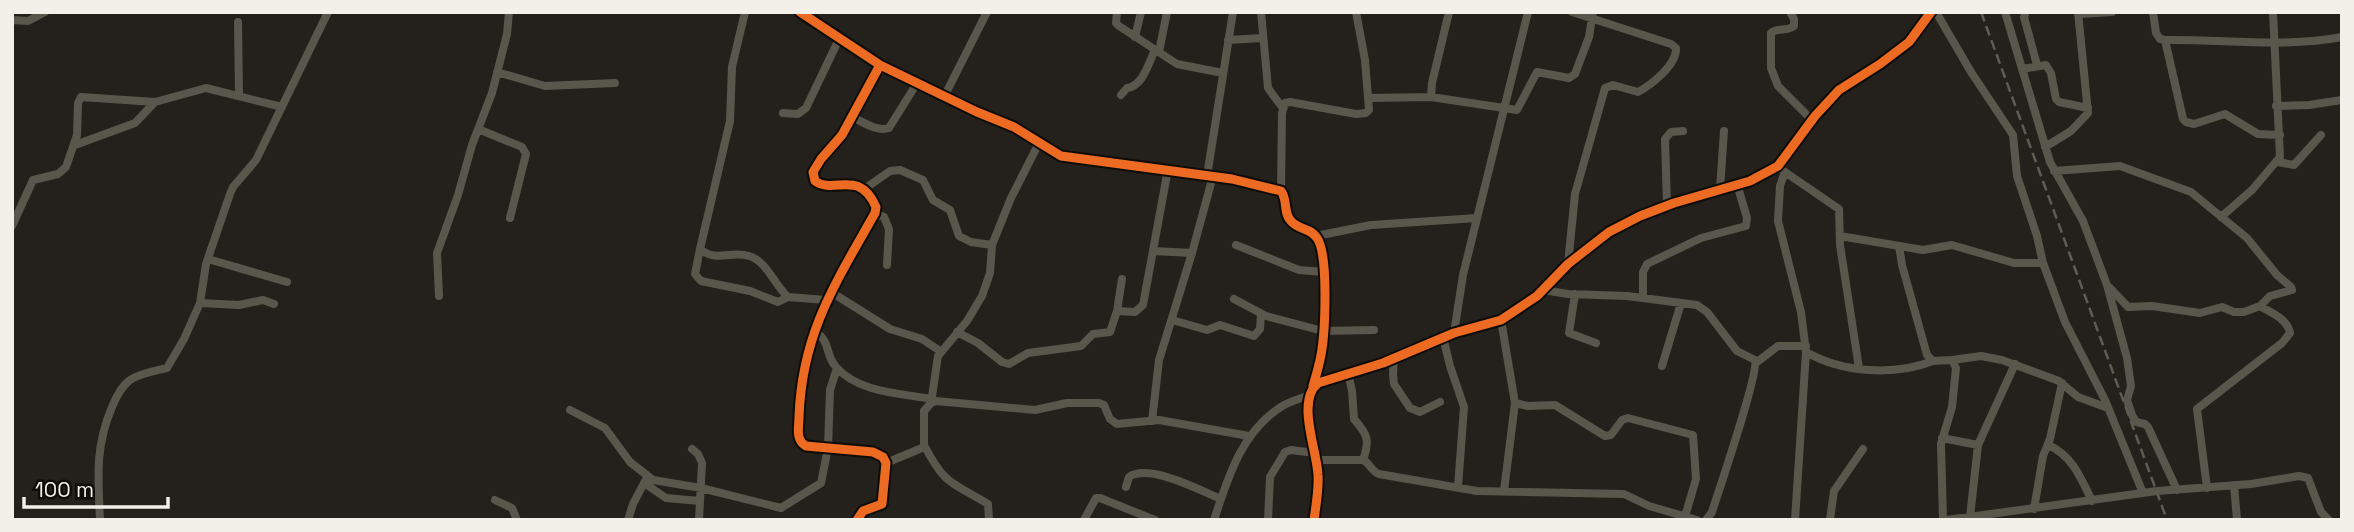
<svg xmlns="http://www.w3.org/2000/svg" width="2354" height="532" viewBox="0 0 2354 532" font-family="'Space Grotesk',sans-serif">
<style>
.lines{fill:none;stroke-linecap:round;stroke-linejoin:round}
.minor{stroke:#59564c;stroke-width:8}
.tertiary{stroke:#59564c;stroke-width:10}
.rail{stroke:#5f5c55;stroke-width:2.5;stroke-dasharray:10 5;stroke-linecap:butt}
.cycleway-casing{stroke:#0e0c08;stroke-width:13}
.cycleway{stroke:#ed6a23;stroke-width:9}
</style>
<rect width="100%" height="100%" fill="#24211c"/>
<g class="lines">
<path class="minor" d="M745 12 732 67 730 121 700 249C717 263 731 250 749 256 767 261 775 286 788 297L826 300
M800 12 880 65 977 112 1014 127 1061 156 1232 179 1281 191C1288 200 1283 213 1291 221 1298 230 1310 227 1317 238 1329 255 1325 334 1321 355 1319 366 1316 376 1313 386
M1117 12 1116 23 1119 26 1177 64 1223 73
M1261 12 1268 88 1282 107
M1790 12 1794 19V26C1787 32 1777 27 1771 33V68L1778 86 1812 120
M1936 12 1971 72 2013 135 2017 176 2037 236 2043 263 2065 322 2105 400 2143 493
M2005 12 2050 162 2083 221 2107 285 2127 358 2131 386 2127 400 2132 415 2136 422 2145 424 2148 427 2177 490
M2026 12 2024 17 2037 65
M2153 12 2156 33 2160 39 2165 40C2224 39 2284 48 2342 37
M2079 14 2112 12
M12 20 28 21 45 12
M238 22 239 95
M1135 37 1141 12
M1228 40 1263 38
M2165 40 2183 119 2186 122 2194 124 2225 114 2258 134 2280 135
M1159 52 1167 12
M2022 69 2046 65 2051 73 2056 99 2059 102 2088 108
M497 72 545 86 615 83
M1121 95 1127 88C1143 86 1148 64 1155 50
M944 97 987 12
M1431 97 1432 83 1449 12
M1369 98 1431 97 1517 110 1537 72 1569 78 1575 74 1589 37 1593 12
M2276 106 2309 105 2342 100
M783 113 798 114 806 108 839 39
M852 117C863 122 877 132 889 128L917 83
M478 129 522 147 526 154 510 218
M75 145 135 123 155 102
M2045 147 2071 131 2088 113 2078 12
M2278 162 2294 165 2321 135
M1782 170 1839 209 1840 245 1859 368
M2054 171 2120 166 2191 192 2247 238 2277 275 2291 287 2292 290 2270 296 2260 306 2244 312H2234L2222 307 2200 313 2152 306 2128 307 2109 287
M1785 172 1780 186 1778 221 1801 312 1806 352 1795 520
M1207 176 1233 12
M1720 189 1724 131
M863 190 890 171 900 170 923 180 933 200 950 210 959 236 971 242 992 245
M1281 191 1282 113 1285 103 1290 102 1356 114 1366 113 1369 110 1365 60 1356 12
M1667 205 1665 139 1671 132 1683 131
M875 213 884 217 889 229 887 265
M2221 217 2252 190 2280 157 2273 12
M12 226 33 180 58 174 66 167 77 135 78 103 81 97 155 102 206 88 282 107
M1316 236 1371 225 1477 218
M1840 236 1923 250 1952 245 2014 263H2043
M1236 245 1299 270 1324 272
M1899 246 1902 265 1927 355 1933 361 1952 360 1956 368 1952 407 1941 444 1943 520
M700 249 695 274 701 281 750 291 778 302 788 297
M1153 251 1192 253
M208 259 287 282
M1568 264 1575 194 1605 88 1613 85 1638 92C1651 85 1677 65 1676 48L1671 44 1572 12
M1543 290 1568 294 1627 296 1697 305 1707 312 1737 351 1755 360C1759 373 1719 490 1712 512L1706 520
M831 292 890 329 922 339 940 351
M1575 294 1569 333 1596 343
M439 296 437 253 458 195 472 145 492 93 507 34 509 12
M1643 298V272L1647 264 1701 238 1746 226 1747 218 1737 184
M1234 299 1266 316 1323 331 1374 330
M200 303 239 305 263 300 274 304
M1117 311 1135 312 1143 305 1168 169
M1172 320 1207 330 1220 325 1254 336 1260 329 1261 314
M1501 320 1515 403 1504 491
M814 331C832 342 824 353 836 367 859 393 899 393 932 399
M957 332 978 343 1002 362 1009 364 1028 353 1081 346 1093 334 1110 332 1117 311 1122 279
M1454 333 1463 275 1528 12
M1443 337 1450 366 1464 407 1458 487
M1806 352C1843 373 1894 376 1933 361
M1394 358 1393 374 1394 384 1410 408 1420 412 1440 402
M1952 360 1981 356 2002 360 2059 381 2078 397 2108 408
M1757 362 1778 346H1806
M1662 366 1681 303
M1348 373 1352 391 1354 419C1368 435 1370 440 1363 460
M931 403 938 356 967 321 982 296 990 273 992 245 1011 198 1039 143
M1515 403 1528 406 1555 405 1605 436 1611 435 1622 420 1628 418 1693 435 1696 479 1684 520
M570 410 605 428 630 462 653 480 701 488 781 508 821 483 828 448 830 390 837 368
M1152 421 1159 360 1192 253 1213 176
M1942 438 1978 445
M924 445C946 487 951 481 988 504L989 520
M2048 445C2072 455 2081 478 2092 501
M692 449 698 454 702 463 699 520
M1316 460H1363C1370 463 1371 471 1379 474L1477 491 1624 494 1649 506 1697 520
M886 463 922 448 924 445V411L931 403 936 401 1035 410 1067 403H1099L1104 405 1110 419 1117 424 1159 420 1249 436
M644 483 666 498 700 501
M2234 485 2237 520
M1126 487 1129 477C1149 463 1199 490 1221 499
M2207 488 2197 409 2282 343 2290 333C2288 319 2271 313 2260 306
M495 500 512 508 517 520
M2034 509 2043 456 2050 439 2062 383
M1970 517 1978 445 2015 364
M100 520C98 477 95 447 112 407 116 397 122 386 130 380 140 373 155 371 167 368L184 339 200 303 206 264 230 194 233 187 256 160 328 12
M628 520 633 504 645 481
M857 520 863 511 882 504 886 463 883 457 873 452 806 446C795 440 799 427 799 417 802 333 835 284 875 213L876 207C859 168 834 195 815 181L813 172 821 159 842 135 880 65
M1084 520 1096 498H1100L1155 520
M1214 520C1228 477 1242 430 1284 405 1292 401 1301 398 1310 395
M1268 520 1270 477 1285 452 1291 450 1315 453
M1830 520 1834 491 1863 449
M1947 520 2157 491 2251 484 2299 476 2308 478 2321 512 2329 520"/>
<path class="tertiary" d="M1314 520C1316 505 1319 489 1318 475 1317 450 1296 401 1318 383L1383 363 1454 333 1501 320 1537 296 1568 264 1609 232 1640 216 1674 203 1750 181 1778 166 1815 116 1839 90 1880 64 1909 42 1931 12"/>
<path class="rail" d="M1981 12 2167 520"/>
<g class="cycleway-casing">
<path id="cycleway" d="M800 12 880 65 977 112 1014 127 1061 156 1232 179 1281 191C1288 200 1283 213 1291 221 1298 230 1310 227 1317 238 1329 255 1325 334 1321 355 1319 366 1316 376 1313 386
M857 520 863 511 882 504 886 463 883 457 873 452 806 446C795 440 799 427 799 417 802 333 835 284 875 213L876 207C859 168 834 195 815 181L813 172 821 159 842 135 880 65
M1314 520C1316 505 1319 489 1318 475 1317 450 1296 401 1318 383L1383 363 1454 333 1501 320 1537 296 1568 264 1609 232 1640 216 1674 203 1750 181 1778 166 1815 116 1839 90 1880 64 1909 42 1931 12"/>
</g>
<use href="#cycleway" class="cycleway"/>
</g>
<rect width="2354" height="532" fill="none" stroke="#f3f0e9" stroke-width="28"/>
<path d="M24 497v10h144v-10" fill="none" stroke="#f3f0e9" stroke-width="3.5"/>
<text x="35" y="497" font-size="21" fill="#f3f0e9" stroke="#0e0c08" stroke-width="5" paint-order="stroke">100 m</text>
</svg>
